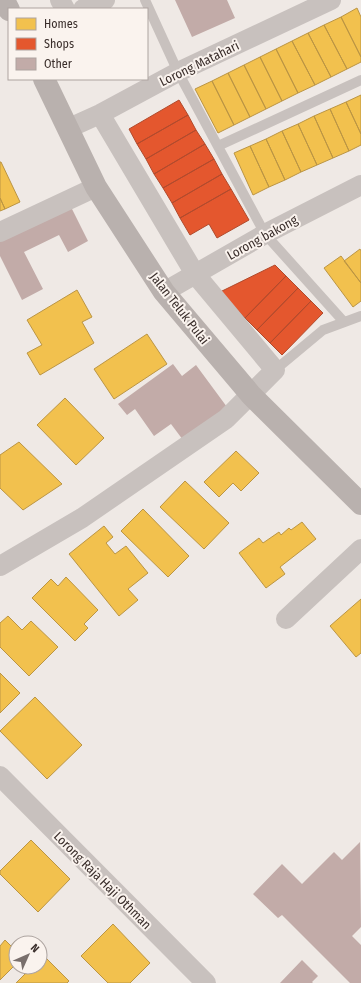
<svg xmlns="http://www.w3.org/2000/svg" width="361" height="983" viewBox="0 0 361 983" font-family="'Fira Sans Condensed',sans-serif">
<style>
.homes{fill:#f2c14e;stroke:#bb9544}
.shops{fill:#e4572e;stroke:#b14b2d}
.building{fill:#c2aba8}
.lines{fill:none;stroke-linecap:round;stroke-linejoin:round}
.service{stroke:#c8c1be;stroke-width:10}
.minor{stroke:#c8c1be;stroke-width:20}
.secondary{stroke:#b9b1ae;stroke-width:22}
.labels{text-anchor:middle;stroke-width:4;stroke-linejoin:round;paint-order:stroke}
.street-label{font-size:13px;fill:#3a2e2b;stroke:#faf3ee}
</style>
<rect width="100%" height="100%" fill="#efe9e5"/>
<path class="homes" d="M357 8 361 17V57L341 17Z
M341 17 361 57V62L347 69 324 25Z
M324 25 347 69 331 77 308 33Z
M308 33 331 77 315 85 292 41Z
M292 41 315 85 298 93 276 49Z
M276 49 298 93 282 101 260 57Z
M260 57 282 101 266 109 244 65Z
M244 65 266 109 250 117 228 73Z
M228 73 250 117 234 125 212 81Z
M212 81 234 125 218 133 195 89Z
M361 95V134L346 102Z
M346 102 361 134V145L349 151 330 109Z
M330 109 349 151 333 158 314 116Z
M314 116 333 158 317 165 298 124Z
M298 124 317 165 301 172 282 131Z
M282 131 301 172 285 180 266 139Z
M266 139 285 180 269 187 250 146Z
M250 146 269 187 253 195 234 153Z
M0 162H1L20 202 5 209 0 198Z
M0 198 5 209 0 211Z
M360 249 361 251V283L344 261Z
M341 256 361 283V301L353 307 324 268Z
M77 290 92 317 82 322 94 343 40 375 27 353 42 345 27 320Z
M147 334 167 364 114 399 94 369Z
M65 398 104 438 76 465 37 425Z
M19 442 62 484 23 510 0 488V455Z
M236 451 259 473 241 491 233 483 219 497 204 482Z
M185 481 229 523 204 549 160 507Z
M143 509 189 556 168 577 121 531Z
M302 522 316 539 280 567 285 574 266 588 239 553 259 538 263 543 279 532 281 535 289 528 291 530Z
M104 526 113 537 106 543 115 554 126 546 148 573 128 589 138 600 119 616 69 554Z
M66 577 98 610 84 624 88 628 75 641 32 598 51 579 58 586Z
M361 599V653L356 657 330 626Z
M8 616 22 630 31 621 58 647 29 676 0 647V623Z
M0 673 20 693 0 713Z
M35 697 82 745 47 779 0 731Z
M31 840 70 879 38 912 0 874V871Z
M113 924 150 963 130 983H108L81 956Z
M5 940 11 946 15 941 18 943H16V964L0 980V946Z
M44 956 69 981 67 983H16L32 967H40V959Z"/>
<path class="shops" d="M179 100 188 115 137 144 129 129Z
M188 115 196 130 146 159 137 144Z
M196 130 205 144 154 174 146 159Z
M205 144 214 159 163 188 154 174Z
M214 159 222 174 172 203 163 188Z
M222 174 231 189 180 218 172 203Z
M231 189 249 220 217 238 209 224 190 235 180 218Z
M275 265 286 276 245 318 220 292Z
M286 276 298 288 257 330 245 318Z
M298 288 311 301 270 343 257 330Z
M311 301 323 313 282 355 270 343Z"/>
<path class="building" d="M175 0H227L235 18 192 37Z
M71 207 88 241 68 252 59 235 24 252 43 289 22 300 0 256V239Z
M173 364 182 376 196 365 227 407 183 440 171 424 154 436 135 409 127 415 118 404Z
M360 842 361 927 352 936 361 945V983H350L282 915 278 918 253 894 282 864 302 884 334 852 342 860Z
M302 960 318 976 312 982 313 983H280Z"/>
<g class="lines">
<path class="service" d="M145 0 178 72 265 234 344 322
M218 146 361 80
M275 370 323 330 361 316"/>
<path class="minor" d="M60 0 65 9
M83 9 105 0
M69 128 100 114 178 72 331 0
M0 232 96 187
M164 292 265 234 361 185
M0 566 82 518 226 419 275 370 195 274 100 114
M286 619 361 549
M0 776 206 983"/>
<path class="secondary" d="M4 0 9 10
M44 79 96 187 164 292 251 395 361 504"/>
</g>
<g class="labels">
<g class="street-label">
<text transform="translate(199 63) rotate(-26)" y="5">Lorong Matahari</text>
<text transform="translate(262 237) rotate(-29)" y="5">Lorong bakong</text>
<text transform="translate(180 308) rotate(52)" y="5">Jalan Teluk Pulai</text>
<text transform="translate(103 880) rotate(45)" y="5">Lorong Raja Haji Othman</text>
</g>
</g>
<rect x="8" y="8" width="140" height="72" fill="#faf3ee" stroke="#ada4a0"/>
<rect x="16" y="18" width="20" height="12" fill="#f2c14e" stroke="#ada4a0"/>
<text x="44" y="28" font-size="12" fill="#3a2e2b">Homes</text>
<rect x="16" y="38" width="20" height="12" fill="#e4572e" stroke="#ada4a0"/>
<text x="44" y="48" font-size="12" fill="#3a2e2b">Shops</text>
<rect x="16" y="58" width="20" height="12" fill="#c2aba8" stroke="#ada4a0"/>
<text x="44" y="68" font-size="12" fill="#3a2e2b">Other</text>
<g transform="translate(28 955) rotate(45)"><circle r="19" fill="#faf3ee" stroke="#ada4a0"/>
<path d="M0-3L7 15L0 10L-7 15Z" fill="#796f6c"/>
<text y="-6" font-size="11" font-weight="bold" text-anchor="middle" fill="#3a2e2b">N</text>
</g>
</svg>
